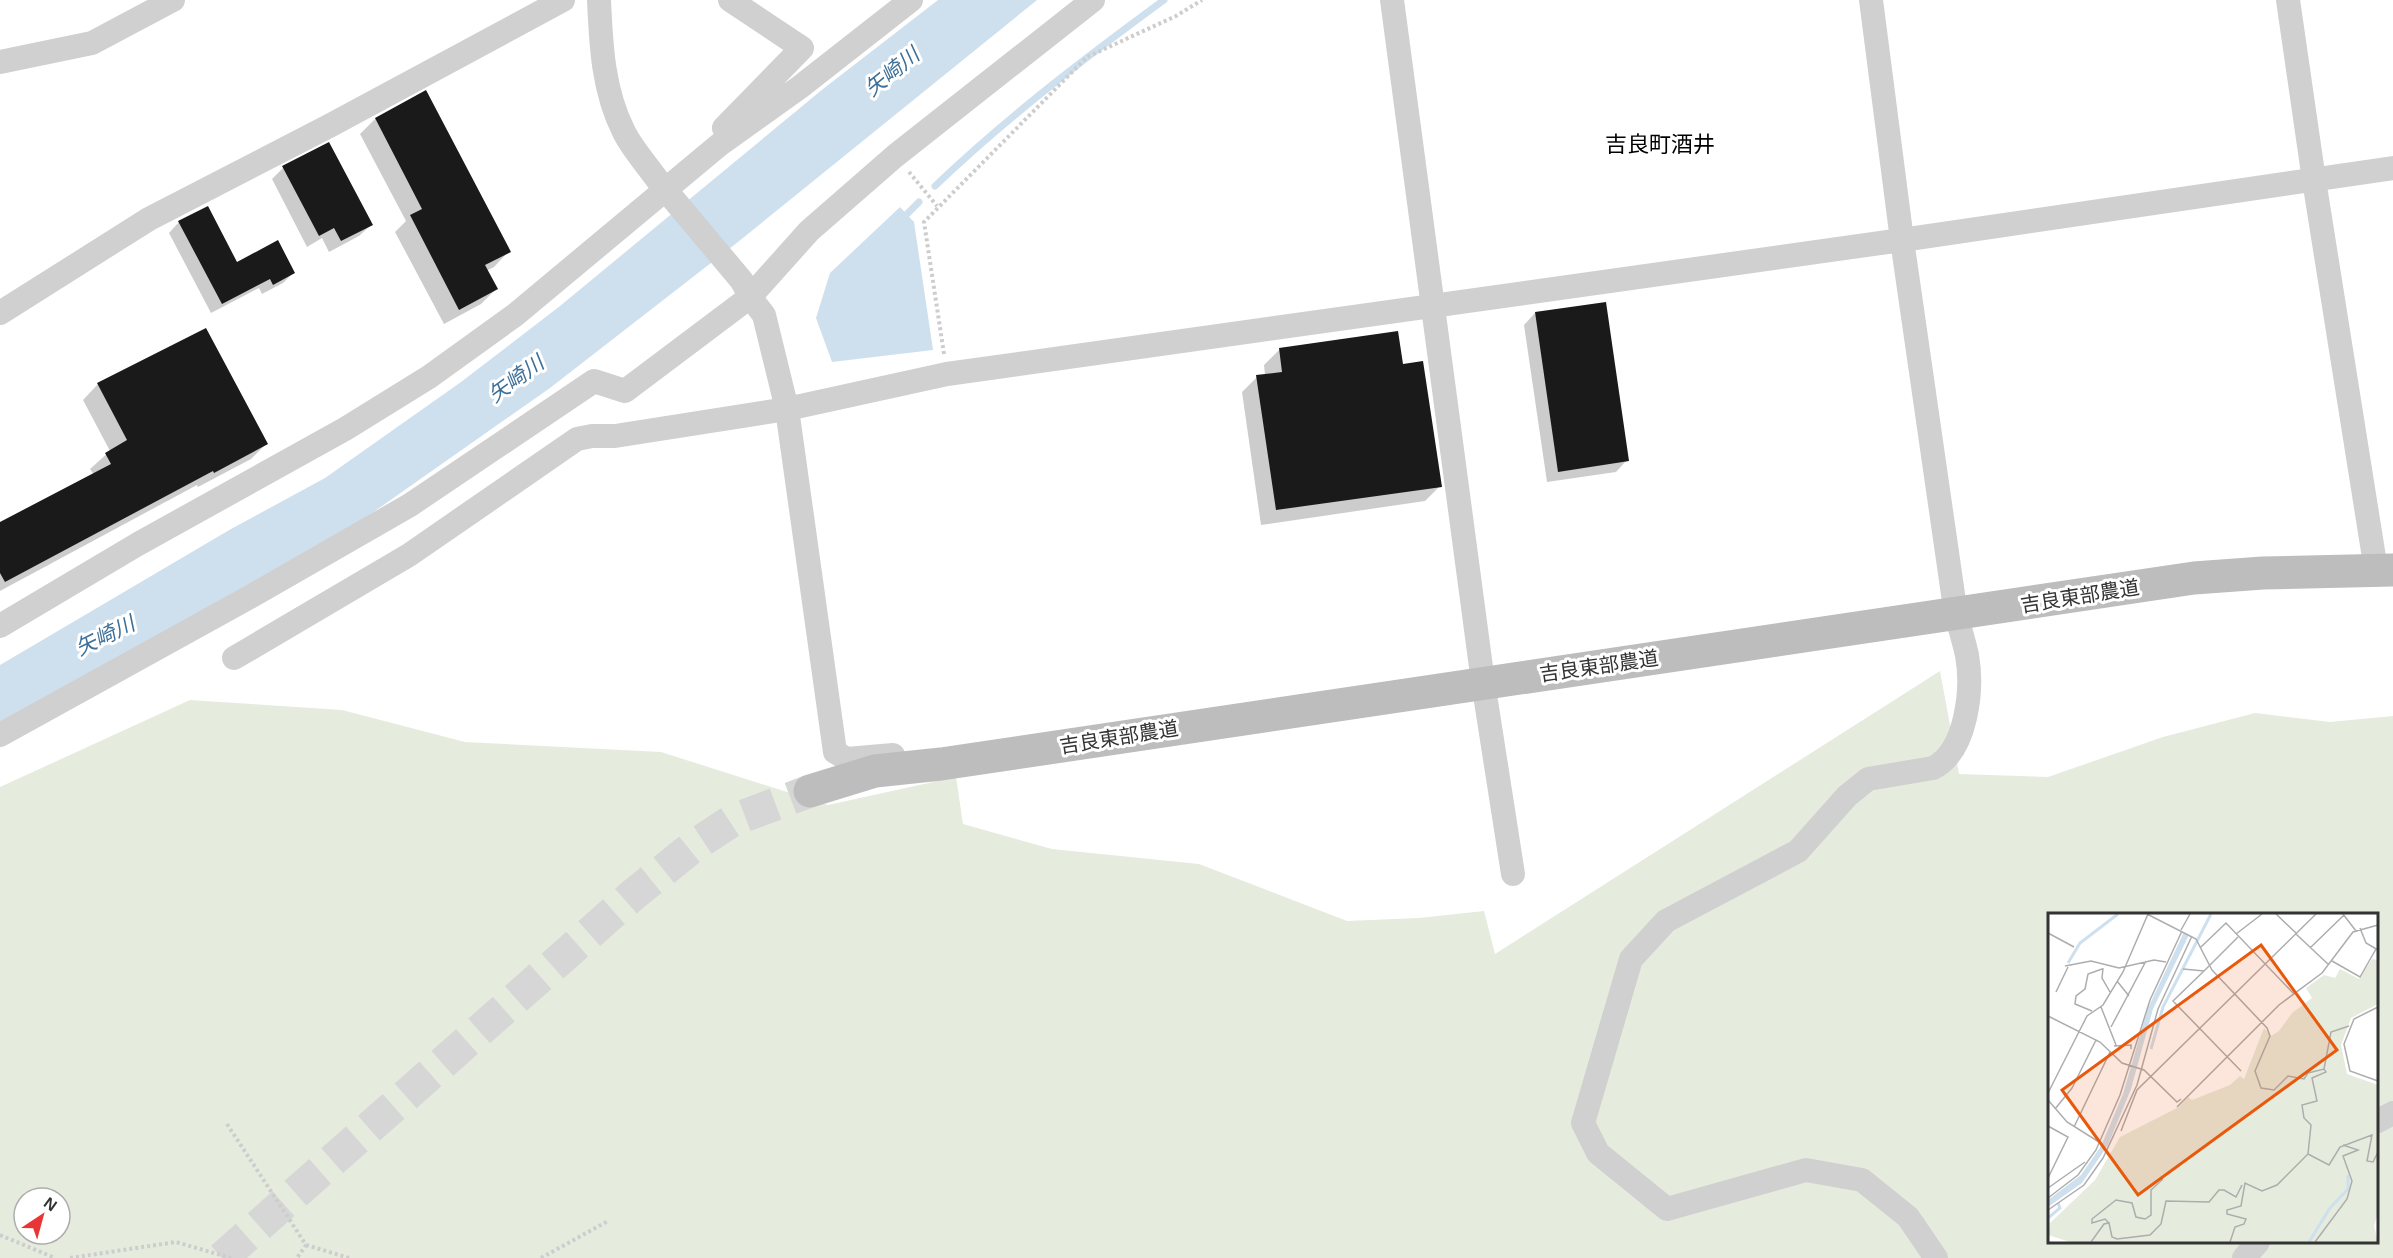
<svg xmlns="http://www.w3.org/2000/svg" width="2393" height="1258" viewBox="0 0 2393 1258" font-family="Helvetica,'Noto Sans JP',sans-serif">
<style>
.green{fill:#e5ecde;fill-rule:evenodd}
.water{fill:#cee0ee}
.shadow{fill:#0003}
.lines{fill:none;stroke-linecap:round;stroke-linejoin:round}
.stream{stroke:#cee0ee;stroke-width:7}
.building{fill:#1a1a1a}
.secondary-tunnel{stroke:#d6d6d6;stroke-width:33;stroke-dasharray:33 16;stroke-linecap:butt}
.path{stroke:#cdcdcd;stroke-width:4;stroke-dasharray:3 3;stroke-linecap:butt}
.street{stroke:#d0d0d0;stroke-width:24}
.secondary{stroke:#bdbdbd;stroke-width:33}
.street-bridge{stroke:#d0d0d0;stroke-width:24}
.labels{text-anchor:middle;stroke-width:6;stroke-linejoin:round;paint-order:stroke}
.street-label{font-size:20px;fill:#333;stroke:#fff}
.water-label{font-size:21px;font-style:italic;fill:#3d6f98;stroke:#fff}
.quarter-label{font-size:22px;fill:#000;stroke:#fff}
.inset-river{fill:none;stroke:#cee0ee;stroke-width:3}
.inset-road{fill:none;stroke:#adadad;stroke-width:1.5}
.view{fill:#e8590c;fill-opacity:0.15;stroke:#e8590c;stroke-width:3}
.inset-edge{fill:none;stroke:#333;stroke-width:3}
</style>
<rect width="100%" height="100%" fill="#fff"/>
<path class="green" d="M1940 671 1959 774 2048 777 2163 737 2255 713 2330 722 2393 716V1258H0V787L190 700 342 710 465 742 661 752 828 805 956 777 963 824 1052 849 1199 864 1347 921 1419 918 1484 911 1495 954ZM2050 914H2376V1242H2050ZM24 1198H60V1234H24Z"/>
<path class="water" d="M938 0H1037L738 242 550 388 318 551 0 725V665L231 529 325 478 461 382 560 306 823 89Z
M900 207 914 222 933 350 832 362 816 318 830 273Z"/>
<path class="shadow" d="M425 92 509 251 494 267 486 271 496 289 481 304 444 324 395 232 406 221 360 134 375 119Z
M283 168 371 225 359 236 329 252 322 238 307 247 272 179Z
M179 222 237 264 293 273 283 283 262 294 259 288 211 313 169 233Z
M1535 313 1627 460 1616 472 1547 482 1524 325Z
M1279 350 1401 366 1440 486 1425 501 1261 525 1242 392 1257 377 1265 375 1264 365Z
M98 384 266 444 251 459 198 487 197 485 0 591V524L94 475 90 469 110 451 83 400Z"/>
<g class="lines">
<path class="stream" d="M935 186C1006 118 1085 58 1164 0
M902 219 919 202"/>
</g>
<path class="building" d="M426 90 511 252 485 265 498 289 459 310 410 215 422 209 375 118Z
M329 142 373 225 341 241 334 228 319 236 282 166Z
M208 206 237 262 278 240 295 273 273 285 270 279 222 304 178 221Z
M1606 302 1629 461 1558 472 1535 312Z
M206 328 268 444 214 473 213 471 5 582 0 573V522L111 464 105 453 127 440 97 383Z
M1398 331 1403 364 1423 361 1442 487 1276 510 1256 375 1282 372 1279 348Z"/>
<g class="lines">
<path class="secondary-tunnel" d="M222 1258 634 894 695 845 733 820 810 791"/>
<path class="path" d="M909 172 937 206
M944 354 924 222 1087 57 1176 16 1202 0
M227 1124 306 1245 297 1258
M0 1235 55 1258
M306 1245 349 1258
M70 1258 176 1242 231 1258
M541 1258 608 1221"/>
<path class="street" d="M599 0C601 45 603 91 624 132 633 150 648 166 659 182
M1392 0 1483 682 1513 874
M1871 0 1902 240 1956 615C1960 628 1964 642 1967 655 1973 689 1967 751 1933 768L1868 779 1847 796 1798 851 1666 921 1631 959 1583 1123 1598 1153 1667 1209 1806 1170 1862 1180 1908 1217 1936 1258
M2288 0 2314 180 2376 570
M0 62 92 43 173 0
M724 128 802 48 730 0
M743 283 750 297 764 315 787 409 835 752 847 759 893 755
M0 313 149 219 331 125 563 0
M0 626 138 544 345 429 429 377 515 315 719 145 800 87 911 0
M234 658 409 555 577 439 592 436H615L787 409 947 374 1902 240 2393 168
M0 735 248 598 410 505 594 381 625 391 750 297 809 231 895 156 1093 0
M2376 1122 2393 1113
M2244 1258 2258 1242"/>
<path class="secondary" d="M810 791 875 771 941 764 2194 578 2263 573 2393 570"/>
<path class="street-bridge" d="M659 182 742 281"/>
</g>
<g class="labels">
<g class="street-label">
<text transform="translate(2080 596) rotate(-9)" y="7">吉良東部農道</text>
<text transform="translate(1599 666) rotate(-8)" y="7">吉良東部農道</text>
<text transform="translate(1119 737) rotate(-9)" y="7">吉良東部農道</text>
</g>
<g class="water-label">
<text transform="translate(892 72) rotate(-39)" y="7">矢崎川</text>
<text transform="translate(516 379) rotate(-36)" y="7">矢崎川</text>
<text transform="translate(105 636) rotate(-26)" y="7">矢崎川</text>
</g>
<g class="quarter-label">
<text x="1660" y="152">吉良町酒井</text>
</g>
</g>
<g transform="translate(2048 913)">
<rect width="330" height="330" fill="#fff"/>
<path d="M324 46 330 47V91L303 105 293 132 299 161 330 172V300L326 313 330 329H22L0 322 2 310 47 267 72 224 131 194 140 184 144 187 182 172 192 163 196 166 216 115 223 123 231 118 244 100 264 85 258 75 276 62 287 65 292 56 311 66Z" fill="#e5ecde"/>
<path d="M136 19 141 22 105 96 83 176 60 232 34 270 0 294V287L33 262 53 233 75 181 100 95Z" fill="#cee0ee"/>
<path class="inset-river" d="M20 50 32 30 70 1M103 136 115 94 163 1M0 305 12 295 10 290M261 329 282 295 300 276V262"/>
<path class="inset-road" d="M99 1 148 26 164 57 219 115 222 123 207 158 213 175 226 177 240 163 256 166 260 160 276 156 278 159 264 165 269 188 254 192 256 205 263 212 260 241 229 272 214 278 197 270 193 293 179 297V301L198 306 196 311 187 314 182 329M228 1 249 21M295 1 308 18M312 15 318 30 330 37M133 17 142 1M0 20 26 34M188 21 214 1M248 21 281 52M153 34 178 10 246 81M262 35 296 2M284 48 312 64 328 36M17 53 43 48 71 55 106 47 118 49M55 55 54 65 62 79M135 56 156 58 190 24M156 58 125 88 193 158M69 68 81 83M8 79 20 54M53 94 68 132M330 94 306 106 296 131 302 158 330 168M44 98 27 91 28 83 37 76 40 61 54 56M0 103 52 129 74 150 96 157 129 189 133 186M63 114 98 48M66 133 83 132V136M276 156 283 119 301 113M0 180 39 103 55 92 75 59 100 1M0 187 19 209 51 229M129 194 231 92 274 60 305 19 330 12M7 196 24 175 48 127M0 213 20 224 0 265M26 214 62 139M73 218 89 177 268 1M260 241 281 252 292 234 324 222 319 248 325 249 330 239M0 275 37 249M0 285 30 262 48 237 72 182 102 87 134 18M0 297 36 272 55 245 89 172 110 96 144 23M61 310 57 306 44 310V306L68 287 84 290 88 304 97 306 103 302V277L115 266M43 329 56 311 61 310 64 324 69 326 102 322 113 311 118 288 161 289 171 277H176L188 284 194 272M267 329 299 286 304 268 295 243 310 237 295 232"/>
<path class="view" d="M213 32 289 137 90 282 14 177Z"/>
<rect width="330" height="330" class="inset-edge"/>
</g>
<g transform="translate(42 1216) rotate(36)"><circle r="28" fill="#ffffff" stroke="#adadad" stroke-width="1.5"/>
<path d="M0-4.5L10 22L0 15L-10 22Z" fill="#e93536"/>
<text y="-9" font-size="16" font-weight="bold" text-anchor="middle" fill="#333333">N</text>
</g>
</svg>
